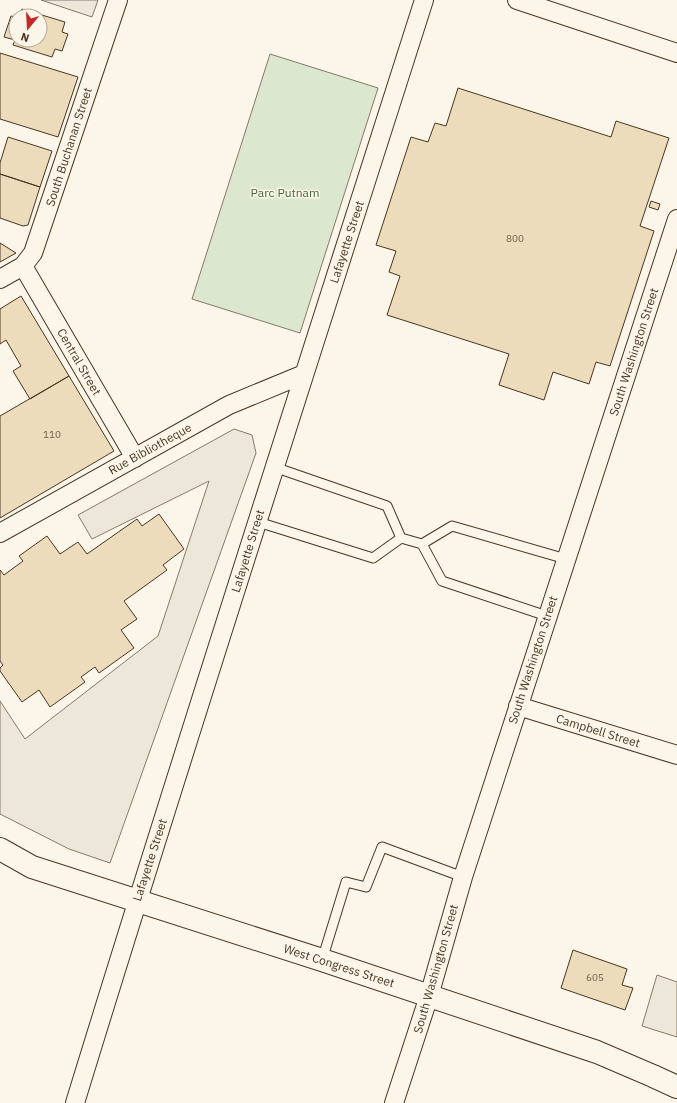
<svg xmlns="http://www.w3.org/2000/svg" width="677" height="1103" viewBox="0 0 677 1103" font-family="'IBM Plex Sans',sans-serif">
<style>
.green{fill:#dce7d0;stroke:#887966}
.parking{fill:#ede7d9;stroke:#887966}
.building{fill:#ecdcbc;stroke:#4a3520}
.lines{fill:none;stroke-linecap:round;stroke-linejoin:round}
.lane-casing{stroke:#4a3520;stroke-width:11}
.street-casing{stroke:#4a3520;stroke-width:20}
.secondary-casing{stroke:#4a3520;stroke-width:24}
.lane{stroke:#fbf6e9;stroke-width:9}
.street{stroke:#fbf6e9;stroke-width:18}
.secondary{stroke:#fbf6e9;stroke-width:22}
.labels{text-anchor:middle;stroke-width:3;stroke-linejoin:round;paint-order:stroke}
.number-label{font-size:10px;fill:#725f47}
.street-label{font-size:12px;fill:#4a3520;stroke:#fbf6e9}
.park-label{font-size:12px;fill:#436837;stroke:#fbf6e9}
</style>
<rect width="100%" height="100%" fill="#fbf6e9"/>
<path class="green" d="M270 54 378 88 300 333 192 299Z"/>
<path class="parking" d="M41 0H98L92 17Z
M234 429 252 435 256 453 110 863 69 849 0 814V701L25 739 158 636 209 481 92 539 78 515Z
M657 975 677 982V1037L642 1026Z"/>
<path class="building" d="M22 9 65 22 62 32 68 34 62 51 55 49 52 57 13 45 15 40 4 37 11 16 16 17V40H40V16H19Z
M0 53 78 77 58 137 0 119Z
M458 88 611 137 616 121 669 138 640 226 654 231 610 366 596 362 589 384 553 372 544 400 499 385 509 354 387 315 400 276 389 272 396 251 376 245 411 137 428 142 435 123 446 126Z
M8 137 52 151 40 187 0 174V163Z
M0 174 40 187 28 225 23 226 0 218Z
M651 201 660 204 658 210 649 207Z
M0 243 16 253 0 262Z
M21 296 69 376 30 399 13 371 21 366 6 340 0 344V309Z
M69 376 114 451 0 518V416Z
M159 514 184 549 163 565 167 570 124 601 137 619 121 630 134 648 99 673 95 667 81 677 85 682 50 707 39 690 22 702 0 671V668L3 665 0 661V570L4 575 23 561 19 556 47 536 60 554 78 542 87 554 137 519 142 526Z
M573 950 627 969 622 985 633 988 625 1010 561 988Z"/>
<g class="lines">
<g class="lane-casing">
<path id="lane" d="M274 467 387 506 401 538
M258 522 373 558 401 538 422 544
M547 616 442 581 422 544 452 526 566 559
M322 960 346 882 366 887 382 847 463 877"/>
</g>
<g class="street-casing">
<path id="street" d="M517 0 677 53
M23 266 135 458
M0 279 23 266 33 253 118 0
M0 533 229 405 304 374
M518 706 677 755
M75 1103C188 734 307 367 424 0
M394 1103 429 996 463 877 677 219"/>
</g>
<g class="secondary-casing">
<path id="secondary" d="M0 849 32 867 322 960 597 1052 653 1076 677 1087"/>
</g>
<use href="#lane" class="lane"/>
<use href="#street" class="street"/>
<use href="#secondary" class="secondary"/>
</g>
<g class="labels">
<g class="number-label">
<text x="515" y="242">800</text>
<text x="52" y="438">110</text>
<text x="595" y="981">605</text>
</g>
<g class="street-label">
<text transform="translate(69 147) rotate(-72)" y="4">South Buchanan Street</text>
<text transform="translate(347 242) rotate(-72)" y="4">Lafayette Street</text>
<text transform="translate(634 352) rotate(-72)" y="4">South Washington Street</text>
<text transform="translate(79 362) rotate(60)" y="4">Central Street</text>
<text transform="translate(150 449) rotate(-29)" y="4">Rue Bibliotheque</text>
<text transform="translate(248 551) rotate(-73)" y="4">Lafayette Street</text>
<text transform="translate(533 660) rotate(-72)" y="4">South Washington Street</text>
<text transform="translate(598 731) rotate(17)" y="4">Campbell Street</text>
<text transform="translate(150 860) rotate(-72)" y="4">Lafayette Street</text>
<text transform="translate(339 966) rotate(18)" y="4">West Congress Street</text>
<text transform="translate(436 969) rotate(-74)" y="4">South Washington Street</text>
</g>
<g class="park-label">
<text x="285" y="197">Parc Putnam</text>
</g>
</g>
<g transform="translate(28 28) rotate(198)"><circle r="19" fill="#fbf6e9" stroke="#b4a999"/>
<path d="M0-3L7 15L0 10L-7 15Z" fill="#c62828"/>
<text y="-6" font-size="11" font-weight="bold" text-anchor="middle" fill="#4a3520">N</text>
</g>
</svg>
